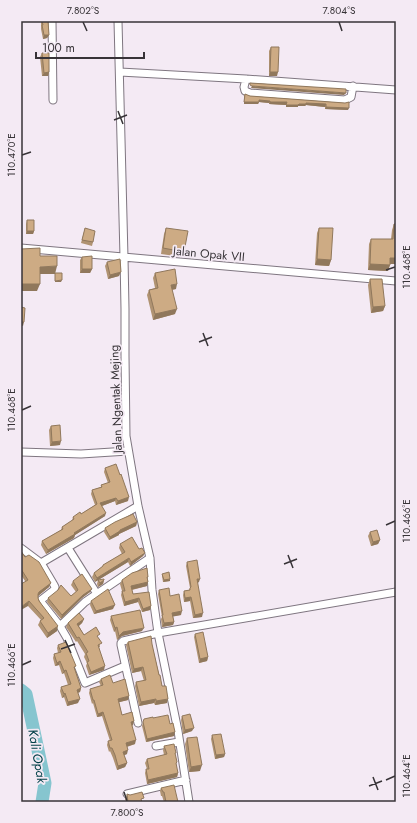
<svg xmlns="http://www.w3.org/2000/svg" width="417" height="823" viewBox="0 0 417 823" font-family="Jost,sans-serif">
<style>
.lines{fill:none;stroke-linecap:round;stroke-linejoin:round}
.river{stroke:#86c5cf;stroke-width:13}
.minor-casing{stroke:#7f7680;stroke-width:9}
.minor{stroke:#fff;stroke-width:7}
.wall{fill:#b09372}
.shaded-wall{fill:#90785c}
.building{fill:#cdab84;stroke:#90785c}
.ticks{fill:none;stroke:#373337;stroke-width:1.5}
.labels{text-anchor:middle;stroke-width:3.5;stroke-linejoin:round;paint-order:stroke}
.street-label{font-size:12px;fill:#373337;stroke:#f4eaf4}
.water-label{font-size:13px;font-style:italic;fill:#024048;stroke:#f4eaf4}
.neatline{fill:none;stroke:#373337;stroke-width:1.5}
.ticks-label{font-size:10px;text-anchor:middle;fill:#373337}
</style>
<rect width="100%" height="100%" fill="#f4eaf4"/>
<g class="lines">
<path class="river" d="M21 690 26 694 45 783 42 802"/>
<g class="minor-casing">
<path id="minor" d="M52 21 53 100
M118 21 124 257 125 309V356L126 436 138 506 150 558 152 590 158 633 178 731 189 802
M120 72 246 79 396 90
M246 79 244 87 245 91 250 93 345 100 351 97 353 86
M21 248 396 281
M21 452 81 454 128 451
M21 548 41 563 54 585 55 587 54 590 41 600V602L60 626
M68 548 97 594
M41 563 138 506
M125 666 85 683 67 638 60 626 85 602 150 558
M138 723 121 645V643L123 641 158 633 396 592
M156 746 179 742
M127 794 186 780"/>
</g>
<use href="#minor" class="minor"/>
</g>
<path class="wall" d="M41 21H48L49 35 47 38 43 39 41 29Z
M271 47 277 76H269V51Z
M42 53 49 72 48 76H42L40 57Z
M245 94 250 96 345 103 348 110 325 109V107L306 105 305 106H298V107H286V105L269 104V103L259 102 258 104H244V96Z
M27 220 34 231 33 234H26V224Z
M394 224 396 264H390L388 271 368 270 369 244 371 239H391L392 230Z
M85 228 93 242 92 246 81 243Z
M166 228 184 252 182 257 161 254 164 234Z
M319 228 331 260 329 266 315 265 317 233Z
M82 257 92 269 90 273H80V260Z
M107 262 119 276 108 279 105 266Z
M155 273 176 289 172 290 175 314 153 320 147 295 149 290 155 288 153 278Z
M370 279 385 306 383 311 371 313 368 285Z
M51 426 60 445 50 446 49 430Z
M105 468 128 501 116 505 115 501 102 506 105 516 75 535 74 538 46 554 41 545 42 541 61 530 62 527 72 521 73 517 81 514 95 505 91 494 92 490 101 487V485L108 483 104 472Z
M137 522 136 526 119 534V535L109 540 104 532 105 528Z
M370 532 380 540 378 544 371 546 368 536Z
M120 544 139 549 145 553 143 556 130 566 128 562 98 580H104L103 584 98 587 97 584 98 580 95 582 92 577 94 573 103 566V565L122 554 119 548Z
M21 551 25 557 49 587 38 596V598L57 631 47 638 38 625 40 621 41 620 28 606 25 581 21 575Z
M187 562 199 582 197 583 202 617 193 618 190 601 184 602 183 595 184 591 189 590 190 588 186 566Z
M162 574 170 581 163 582 162 576Z
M147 578V586L132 590 133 594 151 606 150 610 142 612 138 602 124 606 121 595 122 591 120 584 122 580Z
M73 581 90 592 82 598 61 619 47 602 48 598 71 596 76 592 71 585Z
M159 590 170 596 181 615 173 616 174 622 173 625 162 627 161 619 162 617 158 594Z
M91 601 113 609 94 614 90 605Z
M111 616 142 631 122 636 117 640 115 631 114 632 110 620Z
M84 619 82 623 79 626 84 635 99 638 100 647H99L104 670 89 675 86 666 87 663 84 657 85 654 77 641 76 642 66 627 68 623Z
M195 634 208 657 207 661 199 663 194 637Z
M128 642 152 644V645L162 686 167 703 155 705 154 703 139 706 135 686 136 682 144 681 141 671 132 673 126 645Z
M58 645 75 669 81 688 80 692 78 693V703L67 706 64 697 62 698 60 691 61 687 68 685 64 673 62 674 59 665 55 666 53 658 54 654 58 653 57 648Z
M101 679 113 683 128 700 119 702 122 715 133 725 132 726 135 744 127 747V754L124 755 127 763 125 767 117 770 113 758 110 751 109 752 107 745 108 741H110L102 716 97 717 93 703 92 704 89 693 90 689 101 686 99 682Z
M182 716 192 731 183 734 181 720Z
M153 718 174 736 146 742 142 726 144 719Z
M212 735 225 754 224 757 215 759 211 739Z
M187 738 200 771 189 772 185 744Z
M164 746 175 755 177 762 176 764 178 773 177 777 147 784 145 773 146 769H147L145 763 147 759 164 755 163 750Z
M161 788 178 802H164L162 796H161L160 791Z
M127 794 142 802H126L125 799Z"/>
<path class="shaded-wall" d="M44 35H49L47 38 43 39Z
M49 72 48 76H42L44 73Z
M270 72H278L277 76H269Z
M252 86 346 93 344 95 251 88Z
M259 100 270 101 269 103 259 102 258 104H244V102Z
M270 102H287L286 105 269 104Z
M306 103 326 104 325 107 306 105 305 106H298V107H286V105Z
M326 107 349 108 348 110 325 109Z
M27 231H34L33 234H26Z
M390 258H396V264H388Z
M317 259 331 260 329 266 315 265Z
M370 264 390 265 388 271 368 270Z
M57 266 55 274H37L40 267Z
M82 269H92L90 273H80Z
M121 272 119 276 108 279 110 275Z
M62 280 61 282H55V281Z
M21 284H40L37 291H21Z
M177 284 176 289 169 290 171 285Z
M385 306 383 311 371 313 373 307Z
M177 309 175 314 153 320 155 314Z
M21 322H24L23 326 21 325Z
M61 441 60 445 50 446 52 442Z
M129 497 128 501 116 505 118 501Z
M116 498 115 501 99 507 100 503Z
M106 513 105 516 75 535 74 538 46 554 48 550Z
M137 522 136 526 119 534V535L109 540 110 537 120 530Z
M380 540 378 544 371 546 373 542Z
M145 553 143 556 130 566 131 562Z
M129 558 128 562 95 582 97 578Z
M170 579V581L163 582 164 580Z
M197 579H200L199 582 196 583Z
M104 580 103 584 98 587 100 583Z
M148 582 147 586 130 590 131 586Z
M51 583 49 587 38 596V594L39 592Z
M92 589 90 592 82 598 61 619 62 615 83 595Z
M191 597 190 601 184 602 185 598Z
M139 598 138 602 124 606 125 602Z
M29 601 28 606 21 610V607Z
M115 605 113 609 94 614 96 611Z
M151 606 150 610 142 612 143 609Z
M182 611 181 615 171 617 172 613Z
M203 613 202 617 193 618 195 615Z
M84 619 82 623 76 628 77 624Z
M174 622 173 625 162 627 164 623Z
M58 626 57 631 47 638 48 633Z
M117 627 115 631 114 632 115 628Z
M144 628 142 631 122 636 117 640 119 636 123 632Z
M208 657 207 661 199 663 200 659Z
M60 661 59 665 55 666 57 663Z
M105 666 104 670 89 675 91 672Z
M143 667 141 671 132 673 134 669Z
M66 670 64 673 62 674 64 671Z
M81 688 80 692 76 693 77 690Z
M65 693 64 697 62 698 64 694Z
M129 696 128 700 116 703 118 699Z
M80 699 78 703 67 706 68 702Z
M156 699 154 703 139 706 141 702Z
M168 699 167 703 155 705 156 701Z
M103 712 102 716 97 717 98 714Z
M134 721 133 725 130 726 131 722Z
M194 728 192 731 183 734 185 730Z
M175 732 174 736 146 742 147 739Z
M136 740 135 744 125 747 126 743Z
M128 750 127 754 122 756 123 752Z
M225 754 224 757 215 759 216 755Z
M127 763 125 767 117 770 118 766Z
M202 765 200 771 189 772 191 767Z
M178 773 177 777 147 784 148 780Z"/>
<path class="building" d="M42 21H48L49 35H44L42 25H43Z
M271 47H279L278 72H270Z
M42 53H49V72L44 73Z
M250 83 346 89V93L252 86 250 85Z
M245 94 250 96 345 103 349 102V108L326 107V104L306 103V104H299L298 105H286L287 102H270V101L259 100V102H244Z
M27 220H34V231H27Z
M394 224H396V258H390V265L370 264 371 239H393Z
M85 228 95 231 93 242 82 240Z
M166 228 188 231 184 252 163 248Z
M319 228H333L331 260 317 259Z
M40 248V256H57V266L40 267V284H21V249Z
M92 256V269H82V257Z
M120 259 121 272 110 275 107 262Z
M175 269 177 284 171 285 177 309 155 314 149 290 158 288 155 273Z
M55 273H62V280L55 281Z
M370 279H382L385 306 373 307Z
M21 307 25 308 24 322H21Z
M60 425 61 441 52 442 51 426Z
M116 464 120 475 121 474 129 497 118 501 116 498 100 503 106 513 74 533 75 534 48 550 42 541 63 529 62 527 74 519 73 517 80 512 81 514 97 504 92 490 102 487 101 485 110 482 105 468Z
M133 514 137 522 120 530V531L110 537 105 528 115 522Z
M377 530 380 540 373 542 370 532Z
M132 537 139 549 142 548 145 553 131 562 129 558 97 578 94 573 103 566V565L125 552 120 544Z
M21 551 25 557 29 555 39 562 51 583 39 592 38 594V598L39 601 58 626 48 633 40 621 44 618 29 601 21 607V584L28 580 21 569Z
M197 560 200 579H197L203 613 195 615 191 597 185 598 184 591 190 590V588L191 587 187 562Z
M147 568 148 577H147L148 582 131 586 133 594 149 592 151 606 143 609 139 598 125 602 122 591H125L122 580 132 573Z
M169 572 170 579 164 580 162 574Z
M82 574 92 589 83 595 62 615 48 598 58 590 61 585 71 596 78 590 73 581Z
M104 579V580L100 583 98 580Z
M169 588 170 596 179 594 182 611 172 613 174 622 164 623 162 615H163L159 590Z
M108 589 115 605 96 611 91 601Z
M140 610 144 628 123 632 119 636 117 627 115 628 111 616Z
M79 613 84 619 77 624 84 635 96 627 100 634 97 636 102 643 98 645 105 666 91 672 87 662 89 661 86 653 88 652 79 637 77 638 68 623Z
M203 632 208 657 200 659 195 634Z
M151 636 152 644 159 675H160L162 686H166L168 699 156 701V699L141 702 136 682 146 680 143 667 134 669 128 642Z
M66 642 76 666 74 667 81 688 77 690 80 699 68 702 65 693 64 694 61 687 71 684 66 670 64 671 60 661 57 663 54 654 61 652 58 645Z
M110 675 113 683 125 679 129 696 118 699 122 715 132 712 134 721 131 722 136 740 126 743 128 750 123 752 127 763 118 766 115 755 112 748H110L108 741 112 740 103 712 98 714 94 700H93L90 689 103 685 101 679Z
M190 714 194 728 185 730 182 716Z
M168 715 170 724 173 723 175 732 147 739 143 722 144 719 153 717V718Z
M221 734 225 754 216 755 212 735Z
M197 737 202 765 191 767 187 738Z
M174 744 176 753H175L177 762 176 763 178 773 148 780 146 769H149L147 759 167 754 164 746Z
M174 785 178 802H166L164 792H163L161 788Z
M142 792 144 798 141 799 142 802H128L127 794 130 795Z"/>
<path class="ticks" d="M83 22 87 31M339 22 342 31M118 111 123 124M114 120 127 115M22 155 31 152M386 270 395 267M203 333 208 346M199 342 212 337M22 410 31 406M386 525 395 521M288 555 293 568M284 564 297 559M65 640 71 653M61 649 75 644M22 665 31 661M373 777 378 790M386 780 395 776M369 786 382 781M124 792 127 801"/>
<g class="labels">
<g class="street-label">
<text transform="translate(209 254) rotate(5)" y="4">Jalan Opak VII</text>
<text transform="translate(116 399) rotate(-92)" y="4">Jalan Ngentak Mejing</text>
</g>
<g class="water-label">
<text transform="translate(38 756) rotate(80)" y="5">Kali Opak</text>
</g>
</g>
<rect width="417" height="823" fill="none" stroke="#f4eaf4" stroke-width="44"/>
<path d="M36 52v6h108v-6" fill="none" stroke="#373337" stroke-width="2"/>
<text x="42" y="52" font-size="12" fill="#373337" stroke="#f4eaf4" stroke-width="3" paint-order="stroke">100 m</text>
<rect x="22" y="22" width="373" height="779" class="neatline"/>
<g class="ticks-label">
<text x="83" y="14">7.802°S</text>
<text x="339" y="14">7.804°S</text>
<text transform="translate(11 155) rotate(-90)" y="4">110.470°E</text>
<text transform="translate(406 267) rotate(-90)" y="4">110.468°E</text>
<text transform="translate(11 410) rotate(-90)" y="4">110.468°E</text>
<text transform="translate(406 521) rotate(-90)" y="4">110.466°E</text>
<text transform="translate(11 665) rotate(-90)" y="4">110.466°E</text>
<text transform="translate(406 776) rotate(-90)" y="4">110.464°E</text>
<text x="127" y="816">7.800°S</text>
</g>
</svg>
